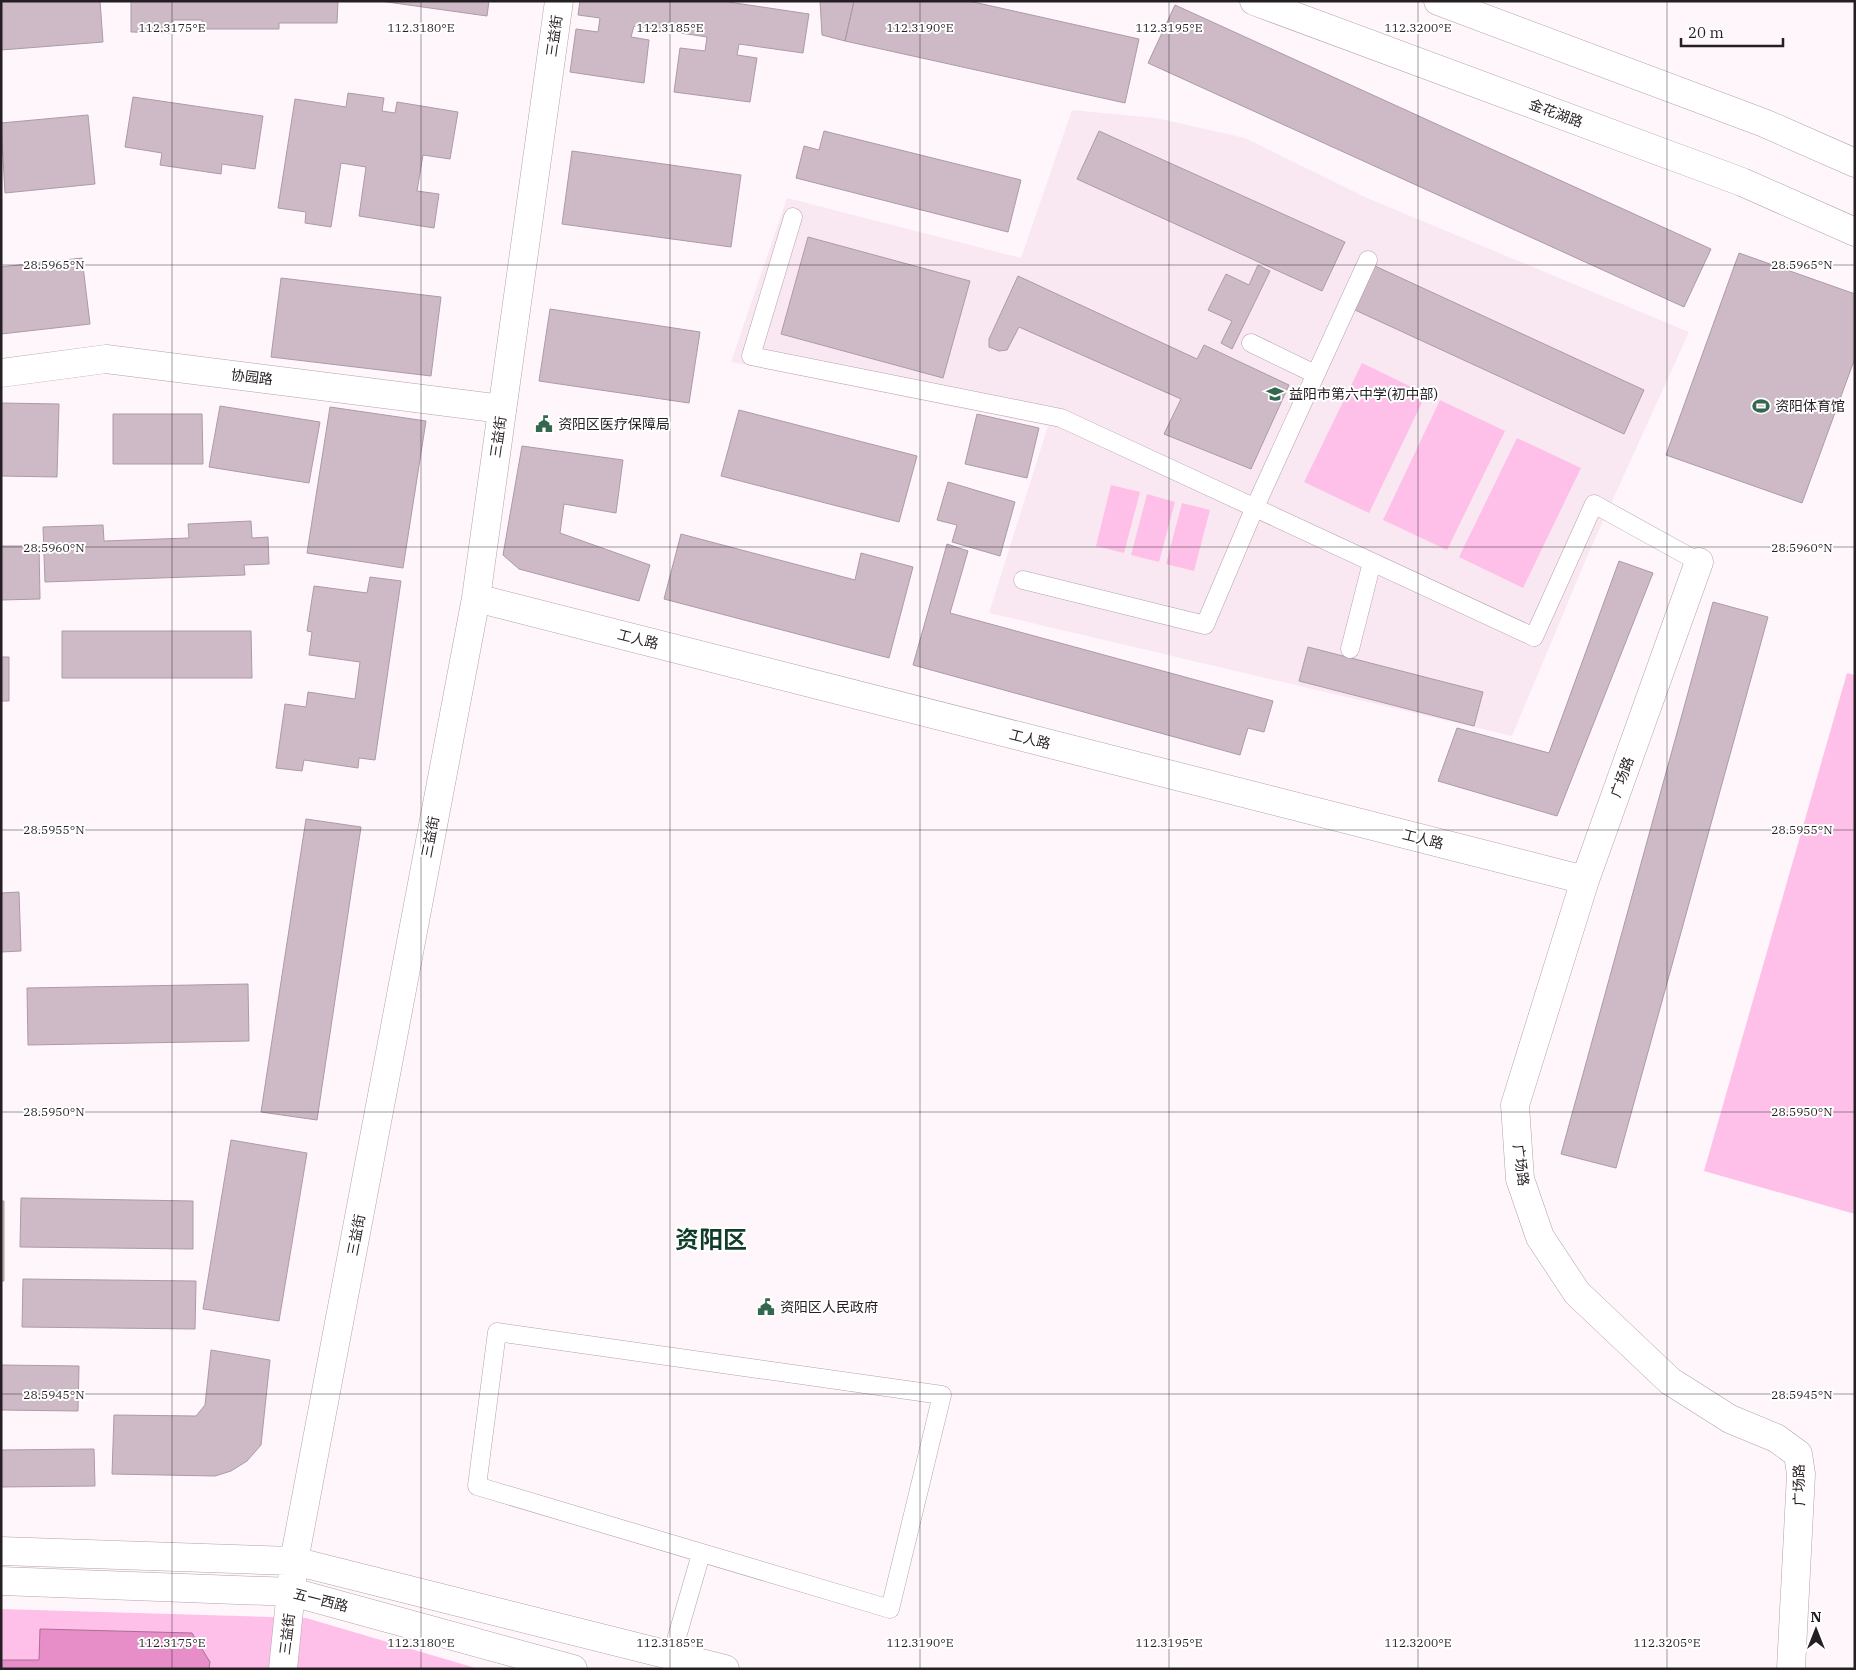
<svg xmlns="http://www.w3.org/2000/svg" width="1856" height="1670" viewBox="0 0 1856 1670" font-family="'IBM Plex Serif','Noto Sans SC',serif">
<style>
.built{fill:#f9e8f2}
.green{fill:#fec0e8}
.water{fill:#e78ec9;stroke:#ad6c97}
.building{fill:#cdbac6;stroke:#ad9aa6}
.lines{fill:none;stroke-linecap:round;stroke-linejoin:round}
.lane-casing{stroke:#b4a1ad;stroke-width:19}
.street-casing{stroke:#b4a1ad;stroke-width:29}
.secondary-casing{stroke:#b4a1ad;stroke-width:29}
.lane{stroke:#fff;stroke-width:18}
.street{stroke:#fff;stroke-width:28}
.secondary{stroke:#fff;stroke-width:28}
.ticks{fill:none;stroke:#251e22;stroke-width:1;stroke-opacity:0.45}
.labels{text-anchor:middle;stroke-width:4;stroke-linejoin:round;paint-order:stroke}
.street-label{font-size:14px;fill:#251e22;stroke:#fff}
.poi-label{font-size:14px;fill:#251e22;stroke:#fff;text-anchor:start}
.town-label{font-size:24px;font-weight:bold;fill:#103c28;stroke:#fff}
.ticks-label{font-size:12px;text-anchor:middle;fill:#251e22;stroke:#fff;stroke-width:4;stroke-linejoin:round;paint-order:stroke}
</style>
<rect width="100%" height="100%" fill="#fef6fb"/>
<path class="built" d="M1072 110 1156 118 1245 138 1367 198 1689 332 1589 552 1512 736 989 613 1048 426 731 362 787 198 1021 258Z"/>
<path class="green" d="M1362 363 1426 394 1369 513 1304 482Z
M1440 400 1505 431 1447 550 1383 520Z
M1517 438 1581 468 1523 588 1459 557Z
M1111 485 1140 492 1124 553 1096 546Z
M1147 494 1175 502 1159 562 1131 555Z
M1182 503 1210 510 1194 571 1166 564Z
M1847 673 1855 675V1214L1704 1171Z
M1 1609 306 1618 479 1669H1Z"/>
<path class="water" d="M40 1629 192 1633 210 1662 209 1669H1V1660H39Z"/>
<path class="building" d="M1 1H100L103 42 1 50Z
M131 1H338L337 23H279V29H202V20H173V33L131 32Z
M380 1H489L487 16Z
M580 1H722L809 14 803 53 739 44 737 55 757 58 750 102 674 92 680 48 705 51 707 37 634 26 631 37 649 40 644 83 570 72 576 29 598 32 600 18 578 15Z
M820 1H854L845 41 822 35Z
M854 1H969L1139 39 1125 103 845 41Z
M1175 5 1711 249 1684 307 1148 63Z
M348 93 384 98 382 111 395 113 397 102 458 112 450 159 423 155 417 191 439 194 434 228 359 216 366 167 341 163 331 227 305 223 306 212 278 208 295 99 346 107Z
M133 97 263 116 255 169 222 164 221 174 160 165 162 153 125 147Z
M88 115 95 184 5 193 1 123Z
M824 131 1021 180 1008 232 796 178 804 146 819 150Z
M1099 131 1345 242 1322 291 1077 179Z
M572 151 741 175 731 247 562 224Z
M808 237 970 281 943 378 781 334Z
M1739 253 1855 294V358L1802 503 1666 455Z
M82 258 90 324 1 334V267Z
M1258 265 1270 271 1232 349 1221 343 1232 321 1208 310 1226 274 1249 285Z
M1375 266 1644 390 1624 434 1355 310Z
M1018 276 1197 359 1204 345 1289 385 1251 469 1164 434 1181 399 1019 327 1007 350 999 351 989 347V339Z
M281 278 441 297 431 376 271 357Z
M550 309 700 332 689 403 539 381Z
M1 403 59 404 57 477 1 476Z
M220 406 320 422 309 483 209 467Z
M330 407 426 421 403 568 307 553Z
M739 410 917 456 899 522 721 476Z
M113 414H202L203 464H113Z
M977 414 1039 428 1027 478 965 464Z
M522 446 623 460 616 513 564 504 560 533 650 565 639 601 519 569 503 555Z
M948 482 1015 502 1000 556 952 542 957 525 937 520Z
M251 521 252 538 268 537 269 564 244 565 245 575 45 582 43 527 103 525 104 541 189 538 188 524Z
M681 534 855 580 861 553 913 567 889 658 664 599Z
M947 544 968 551 950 613 1273 701 1264 732 1248 728 1240 755 913 665Z
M1 546H39L40 599 1 600Z
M1619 561 1653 573 1557 816 1438 781 1457 728 1549 753Z
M370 577 401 581 375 760 359 758 358 768 304 760 302 771 276 768 285 704 306 707 308 692 355 699 360 662 309 655 312 632 307 631 314 586 367 593Z
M1713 602 1768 617 1616 1168 1561 1154Z
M62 631H251L252 678H62Z
M1308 647 1483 692 1474 726 1299 681Z
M1 657H9V701H1Z
M306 819 361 827 317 1120 261 1112Z
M19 892 21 951 1 952V893Z
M248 984 249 1041 28 1045 27 988Z
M231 1140 307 1153 279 1321 203 1309Z
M21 1198 193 1201V1249L20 1247Z
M1 1201H4V1281H1Z
M23 1279 196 1281 195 1329 22 1327Z
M211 1350 270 1360 261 1445 247 1461 231 1471 215 1476 112 1474 114 1415 196 1416 205 1405Z
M1 1365 79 1366 78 1411 1 1410Z
M94 1449 95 1486 1 1487V1450Z"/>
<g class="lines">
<g class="lane-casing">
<path id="lane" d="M793 217 751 356 1061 418 1534 637 1594 504 1699 562
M1251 343 1315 374
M1023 580 1205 625 1255 507 1368 260
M1350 649 1372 562
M497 1332 942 1395 890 1609 477 1486Z
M672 1654 701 1554"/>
</g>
<g class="street-casing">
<path id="street" d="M1 373 106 359 502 409"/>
</g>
<g class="secondary-casing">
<path id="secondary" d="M1254 1 1742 182 1855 232
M1438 1 1764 123 1855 163
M1699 562 1585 880 1515 1105 1520 1179 1540 1237 1577 1293 1670 1381 1730 1419 1776 1438 1798 1454 1801 1474 1791 1669
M476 598 1585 880
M1 1551 294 1561 725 1669
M1 1581 292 1592 573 1669
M283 1669 294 1561 476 598 559 1"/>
</g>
<use href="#lane" class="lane"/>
<use href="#street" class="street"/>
<use href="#secondary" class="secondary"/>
</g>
<path class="ticks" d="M172 1V1669M421 1V1669M670 1V1669M920 1V1669M1169 1V1669M1418 1V1669M1667 1V1669M1 265H1855M1 547H1855M1 830H1855M1 1112H1855M1 1394H1855"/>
<defs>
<g id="school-bare" transform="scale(1.35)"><path d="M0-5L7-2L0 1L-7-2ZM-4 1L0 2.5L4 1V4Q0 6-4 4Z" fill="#33684e" stroke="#fff" stroke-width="2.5" paint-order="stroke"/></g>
<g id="stadium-bare" transform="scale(1.35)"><path d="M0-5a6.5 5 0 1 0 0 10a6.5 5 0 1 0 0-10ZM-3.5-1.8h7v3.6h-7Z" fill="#33684e" stroke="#fff" stroke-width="2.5" paint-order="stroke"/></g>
<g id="civic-bare" transform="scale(1.35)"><path d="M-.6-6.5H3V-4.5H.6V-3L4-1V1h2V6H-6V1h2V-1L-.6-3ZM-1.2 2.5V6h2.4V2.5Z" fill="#33684e" stroke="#fff" stroke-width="2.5" paint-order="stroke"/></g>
</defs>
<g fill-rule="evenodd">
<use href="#school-bare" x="1275" y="394"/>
<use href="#stadium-bare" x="1761" y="406"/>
<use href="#civic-bare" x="544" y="424"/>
<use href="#civic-bare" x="766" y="1307"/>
</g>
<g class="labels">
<g class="street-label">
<text transform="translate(554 36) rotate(-82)" y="5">三益街</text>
<text transform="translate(1556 113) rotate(20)" y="5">金花湖路</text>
<text transform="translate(252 377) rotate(7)" y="5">协园路</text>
<text transform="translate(498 437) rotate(-82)" y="5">三益街</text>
<text transform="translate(638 639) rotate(14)" y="5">工人路</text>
<text transform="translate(1030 739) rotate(14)" y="5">工人路</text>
<text transform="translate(1622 777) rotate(-70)" y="5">广场路</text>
<text transform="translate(430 837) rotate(-79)" y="5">三益街</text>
<text transform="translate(1423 839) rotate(14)" y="5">工人路</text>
<text transform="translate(1521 1165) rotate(82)" y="5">广场路</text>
<text transform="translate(356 1235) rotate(-79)" y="5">三益街</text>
<text transform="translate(1799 1485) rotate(-91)" y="5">广场路</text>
<text transform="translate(321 1600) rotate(14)" y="5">五一西路</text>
<text transform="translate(287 1634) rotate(-83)" y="5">三益街</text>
</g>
<g class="poi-label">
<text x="1289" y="399">益阳市第六中学(初中部)</text>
<text x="1775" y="411">资阳体育馆</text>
<text x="558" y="429">资阳区医疗保障局</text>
<text x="780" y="1312">资阳区人民政府</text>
</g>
<g class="town-label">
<text x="711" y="1248">资阳区</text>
</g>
</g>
<g class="ticks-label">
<text x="172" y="32">112.3175°E</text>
<text x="421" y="32">112.3180°E</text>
<text x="670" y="32">112.3185°E</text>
<text x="920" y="32">112.3190°E</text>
<text x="1169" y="32">112.3195°E</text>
<text x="1418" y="32">112.3200°E</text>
<text x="54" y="269">28.5965°N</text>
<text x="1802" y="269">28.5965°N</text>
<text x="54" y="552">28.5960°N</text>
<text x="1802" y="552">28.5960°N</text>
<text x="54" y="834">28.5955°N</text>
<text x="1802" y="834">28.5955°N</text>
<text x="54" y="1116">28.5950°N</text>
<text x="1802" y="1116">28.5950°N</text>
<text x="54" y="1399">28.5945°N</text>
<text x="1802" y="1399">28.5945°N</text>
<text x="172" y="1647">112.3175°E</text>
<text x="421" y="1647">112.3180°E</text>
<text x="670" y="1647">112.3185°E</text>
<text x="920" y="1647">112.3190°E</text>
<text x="1169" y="1647">112.3195°E</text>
<text x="1418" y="1647">112.3200°E</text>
<text x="1667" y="1647">112.3205°E</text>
</g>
<rect width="1856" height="1670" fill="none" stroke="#251e22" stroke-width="5"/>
<g transform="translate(1816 1630)" stroke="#ffffff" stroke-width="4" paint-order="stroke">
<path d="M0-4L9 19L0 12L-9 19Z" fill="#251e22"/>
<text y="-8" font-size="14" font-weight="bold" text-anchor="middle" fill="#251e22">N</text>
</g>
<path d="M1681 38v8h102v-8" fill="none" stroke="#251e22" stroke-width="2.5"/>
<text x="1688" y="38" font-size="15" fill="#251e22" stroke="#ffffff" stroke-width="4" paint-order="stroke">20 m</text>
</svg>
